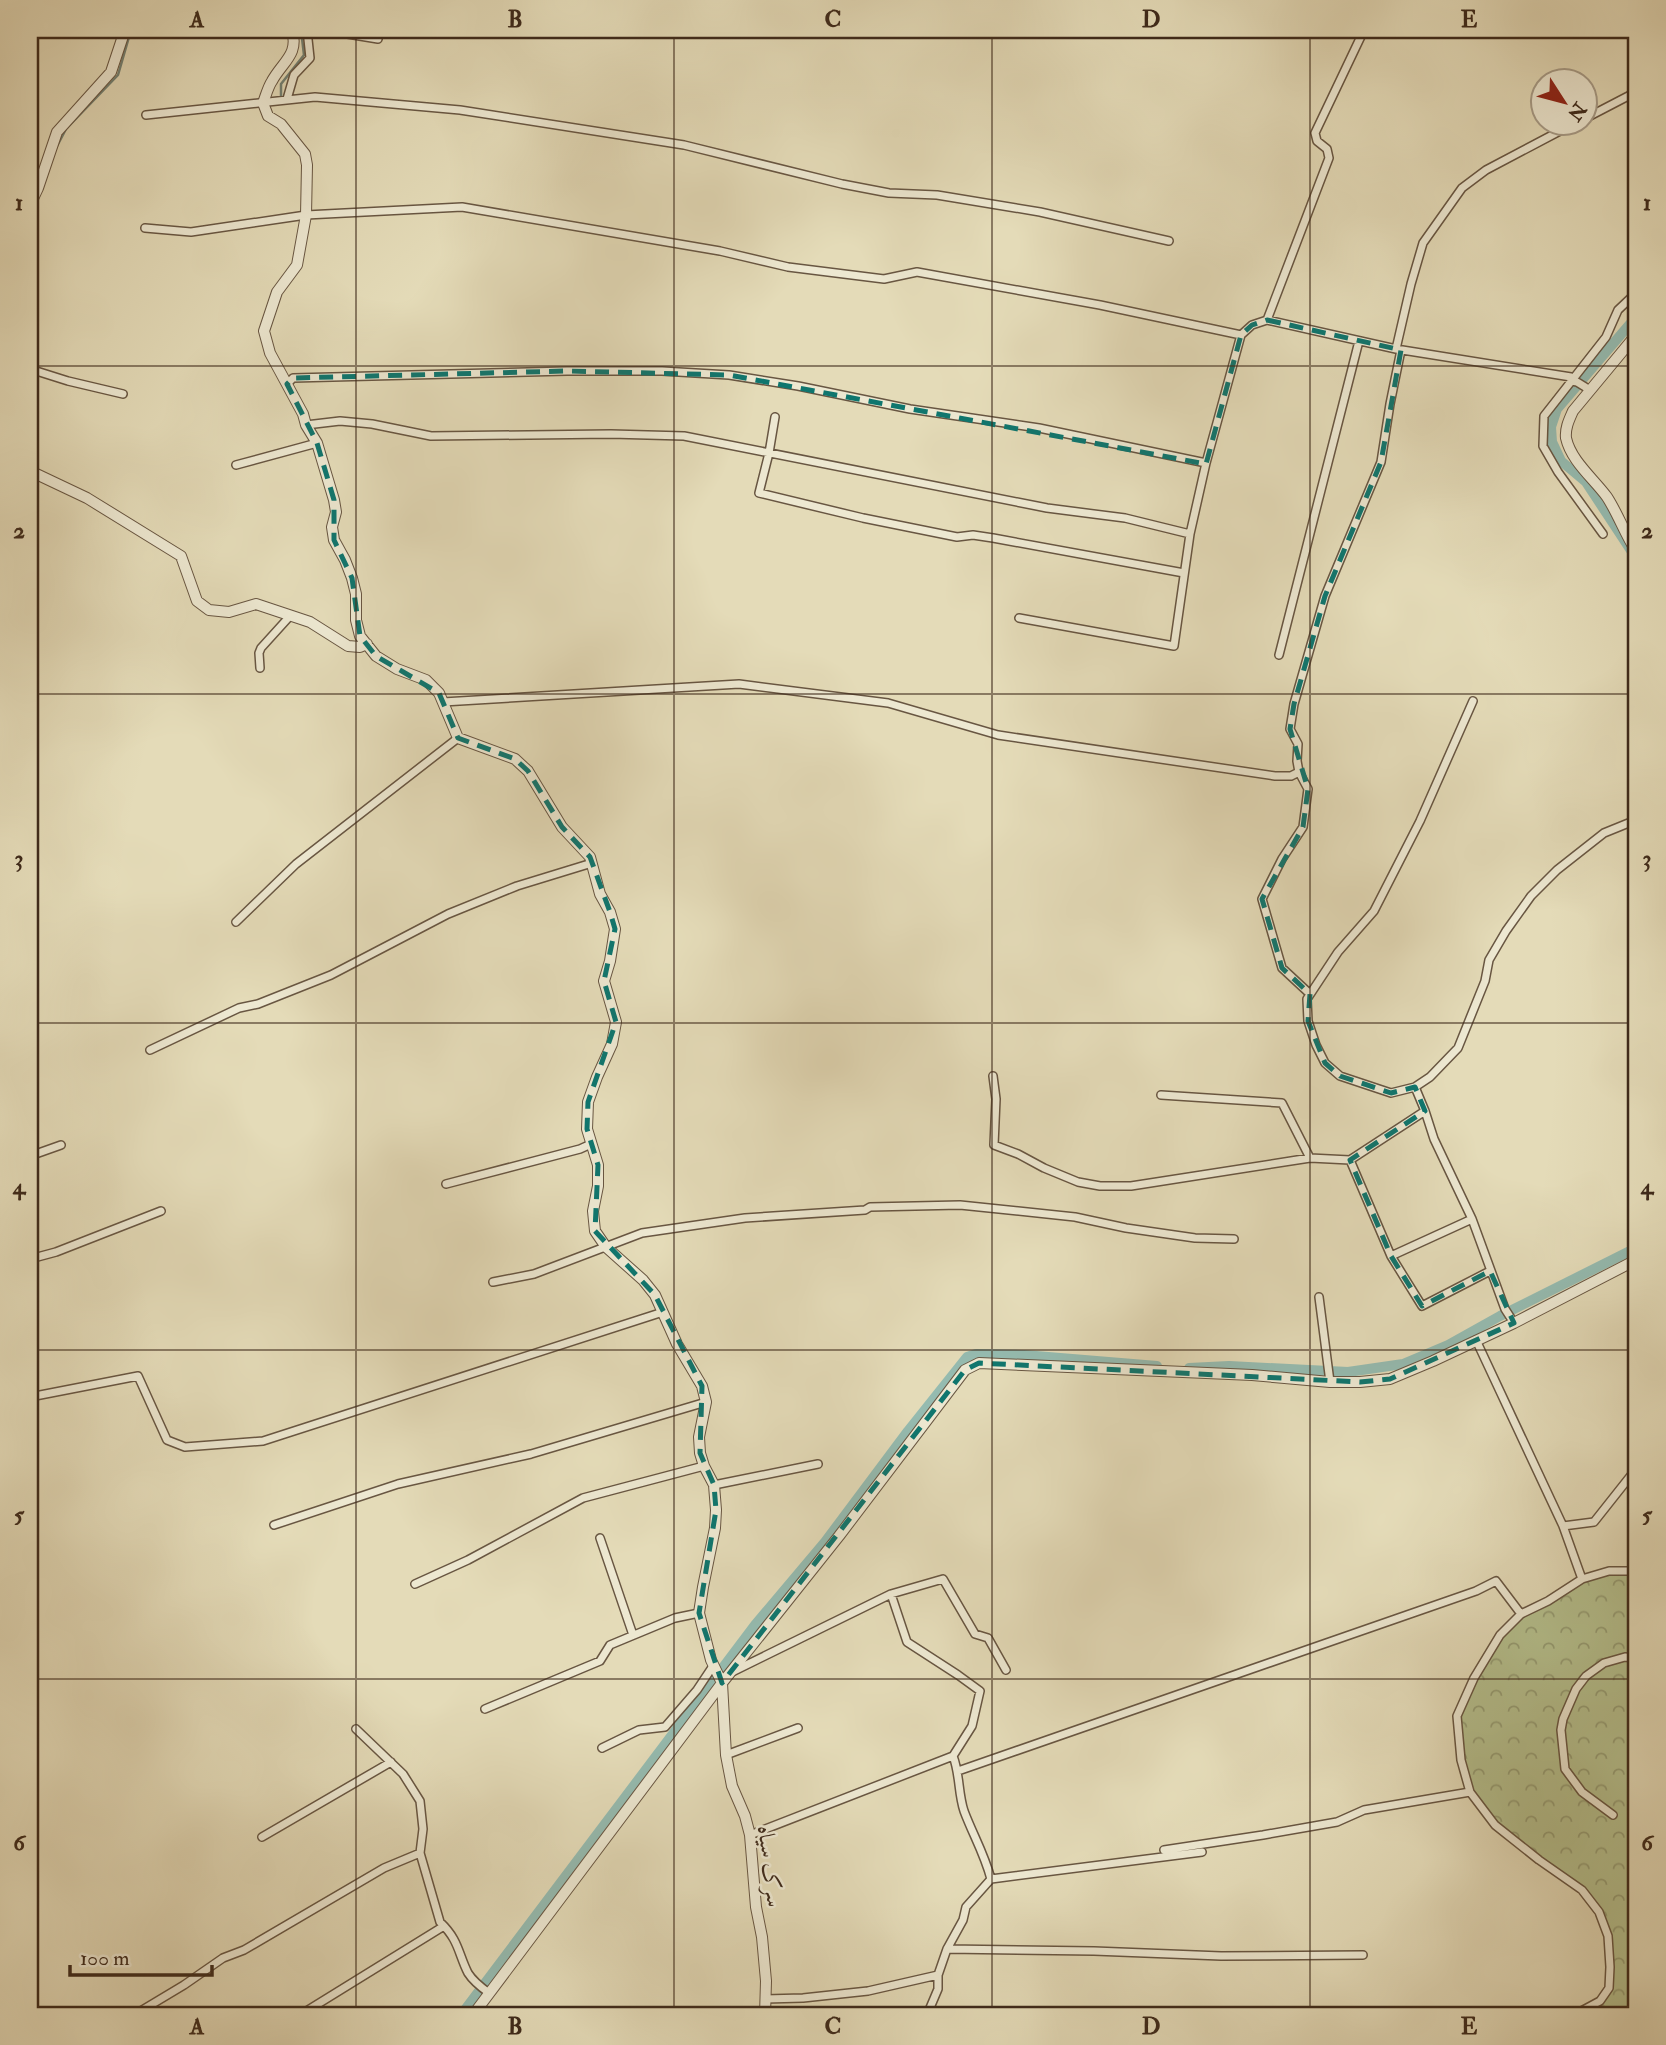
<svg xmlns="http://www.w3.org/2000/svg" width="1666" height="2045" viewBox="0 0 1666 2045" font-family="'IM FELL Double Pica',Amiri,serif">
<style>
.park{fill:url(#park-crowns);stroke:#7a7554;stroke-width:2}
.lines{fill:none;stroke-linecap:round;stroke-linejoin:round}
.stream{stroke:#728174;stroke-width:2.5}
.canal{stroke:#95bbb0;stroke-width:10}
.minor-casing{stroke:#685642;stroke-width:10}
.tertiary-casing{stroke:#685642;stroke-width:12}
.minor{stroke:#ede8d1;stroke-width:7}
.tertiary{stroke:#ede8d1;stroke-width:10}
.marked{fill:none;stroke:#0f766e;stroke-width:5;stroke-dasharray:14 9;stroke-linejoin:round}
.grid{fill:none;stroke:#3e2a1b;stroke-width:2;stroke-opacity:0.55}
.labels{text-anchor:middle;stroke-width:5;stroke-linejoin:round;paint-order:stroke}
.street-label{font-size:23px;fill:#3e2a1b;stroke:#ede8d1}
.neatline{fill:none;stroke:#3e2a1b;stroke-width:2.5}
.grid-label{font-size:23px;text-anchor:middle;font-weight:bold;fill:#3e2a1b}
</style>
<defs>
<pattern id="park-crowns" width="20" height="18" patternUnits="userSpaceOnUse" patternTransform="scale(1.75)"><rect width="20" height="18" fill="#b5c08e"/><path d="M2 6a3 3 0 1 1 6 0M12 15a3 3 0 1 1 6 0" fill="none" stroke="#959c73"/></pattern>
</defs>
<rect width="100%" height="100%" fill="#e4dbb8"/>
<filter id="stains"><feTurbulence type="fractalNoise" baseFrequency=".00286" numOctaves="4"/><feColorMatrix values="0 0 0 0 .2 0 0 0 0 .09 0 0 0 0 .02 0 0 0 .5 -.17"/></filter>
<radialGradient id="worn" r=".72"><stop offset=".6" stop-color="#630" stop-opacity="0"/><stop offset="1" stop-color="#630" stop-opacity=".3"/></radialGradient>
<path class="park" d="M1609 1571 1636 1573V2015H1574L1584 2011 1609 1988 1608 1936 1599 1912 1582 1890 1495 1825 1470 1792 1457 1716 1500 1635 1521 1614 1582 1579Z"/>
<g class="lines">
<path class="stream" d="M281 99V84L304 55 301 30
M56 148 66 129 118 75 131 30"/>
<path class="canal" d="M1636 317 1557 409 1551 427 1552 442 1561 461 1586 482 1636 558
M1189 1368 1229 1366 1348 1372 1403 1364 1448 1345 1500 1316 1636 1248
M461 2015 755 1625 825 1542 908 1431 967 1357 976 1354 1024 1355 1157 1366"/>
<g class="minor-casing">
<path id="minor" d="M323 30 378 39
M287 99 294 75 310 58 307 30
M146 115 315 97 460 110 684 145 842 184 889 193 937 195 1040 212 1169 241
M1586 118 1636 92
M145 228 191 232 306 215 462 207 720 251 788 267 884 279 917 272 1100 305 1241 335
M1267 320 1329 158 1327 149 1317 141 1315 133 1364 30
M1396 349 1411 284 1423 243 1462 188 1486 170 1577 122
M30 369 68 381 123 394
M287 384 293 378 567 371H662L729 375 798 386 910 409 1039 428 1206 463
M775 417 769 453 759 493 863 518 957 537 973 535 993 538 1184 573
M306 425 340 421 372 424 431 436 611 434 684 436 1047 508 1125 518 1190 534
M236 465 317 443
M1603 534 1558 472 1543 446 1544 416 1606 337 1618 310 1636 293
M1019 618 1174 646 1190 534 1206 463 1241 335 1252 325 1267 320 1396 349 1571 377 1572 381 1577 382 1590 390
M1279 655 1359 341
M260 668 259 653 261 648 290 616
M1473 701 1420 821 1374 911 1338 952 1307 999 1308 1021 1316 1045 1325 1063 1340 1076 1391 1093 1415 1087 1430 1077 1458 1048 1485 981 1489 960 1506 931 1531 896 1557 870 1604 833 1636 820
M443 702 739 684 888 703 998 735 1275 776H1291L1299 772
M236 922 296 864 458 738
M1310 994 1282 968 1262 899 1282 859 1303 827 1308 789 1299 772 1297 761 1298 744 1290 729 1294 704 1325 596 1381 462 1390 404 1401 350
M150 1050 239 1008 258 1004 331 975 448 914 517 886 592 863
M993 1076 996 1099 994 1145 1018 1154 1044 1168 1078 1182 1100 1186H1131L1310 1158 1350 1160 1425 1111
M1415 1087 1425 1111 1434 1139 1472 1219 1505 1309 1514 1323
M1161 1095 1282 1103 1310 1158
M30 1156 61 1145
M1350 1160 1391 1256 1422 1306 1490 1271
M446 1184 580 1149 591 1144
M1391 1256 1472 1219
M30 1259 56 1252 161 1211
M493 1282 534 1274 642 1233 745 1218 865 1210 870 1207 960 1205 1075 1217 1126 1228 1195 1238 1234 1239
M1319 1297 1330 1382
M1476 1340 1563 1526
M30 1397 138 1376 167 1440 185 1447 263 1441 663 1312
M1636 1452V1463
M714 1485 818 1464
M274 1525 398 1484 531 1454 706 1402
M600 1538 633 1635
M1582 1579 1563 1526 1594 1522 1636 1469
M415 1584 468 1560 583 1498 704 1466
M891 1594 907 1642 958 1675 980 1691 972 1726 953 1756
M734 1671 891 1594 943 1579 975 1634 988 1638 1006 1670
M485 1709 600 1661 610 1645 675 1618 699 1613
M356 1729 403 1774 420 1801 423 1829 420 1853 440 1922C459 1940 458 1953 468 1973 473 1981 482 1988 489 1993
M602 1748 639 1730 665 1727 697 1690 713 1666
M726 1755 798 1728
M958 1771 1476 1591 1496 1581 1521 1614
M1613 1815 1582 1792 1565 1769 1561 1730 1563 1719 1576 1689 1586 1676 1604 1663 1625 1657 1636 1658
M750 1835 953 1756C960 1774 958 1793 964 1811 973 1835 984 1853 991 1879
M262 1837 391 1762
M1164 1850 1263 1835 1337 1822 1364 1810 1470 1792
M947 1949 1094 1951 1221 1956 1363 1955
M765 1999 803 1998 868 1991 938 1975 947 1949 963 1920 966 1907 991 1879 1202 1852
M134 2015 184 1985 223 1958 244 1950 384 1868 420 1853
M300 2015 444 1926
M927 2015 938 1989V1975
M1574 2015 1600 2001 1609 1988 1610 1967 1608 1936 1599 1912 1582 1890 1539 1860 1495 1825 1470 1792 1461 1760 1457 1716 1474 1678 1500 1635 1521 1614 1548 1601 1582 1579 1609 1571H1631L1636 1573"/>
</g>
<g class="tertiary-casing">
<path id="tertiary" d="M292 30C299 55 283 61 272 81 268 87 266 95 263 103L268 116 281 124 305 154 307 165 306 215 297 265 277 292 264 331 270 353 303 414 306 425 317 443 334 500 336 512 332 527 334 540 345 560 352 578 356 594V620L360 636 376 656 397 669 426 680 439 693 458 738 515 759 528 771 562 827 590 857 600 894 610 912 615 929 610 961 604 981 616 1022 612 1044 597 1077 588 1102 587 1129 598 1165V1186L593 1211 595 1231 606 1247 643 1280 655 1295 677 1344 702 1386 706 1402 699 1437 700 1453 704 1466 714 1485 716 1510 715 1528 703 1587 699 1613 711 1660 722 1683 726 1755 732 1786 745 1816 750 1835 756 1907 762 1937 766 1981 765 2015
M30 205 38 188 57 132 111 72 125 30
M1636 335 1573 411C1569 420 1565 428 1566 438 1571 461 1594 479 1607 497 1618 514 1625 534 1636 551
M30 471 87 498 181 556 197 601 209 610 229 612 256 604 310 622 348 646 360 647 367 644
M473 2015 722 1683 839 1536 965 1370 979 1363 1252 1375 1330 1382H1360L1390 1379 1433 1361 1514 1323 1636 1260"/>
</g>
<use href="#minor" class="minor"/>
<use href="#tertiary" class="tertiary"/>
</g>
<path class="marked" d="M1267 320 1401 350 1381 462 1325 596 1294 704 1290 729 1308 789 1303 827 1262 899 1282 968 1310 994 1308 1021 1325 1063 1340 1076 1391 1093 1415 1087 1425 1111 1350 1160 1391 1256 1422 1306 1490 1271 1514 1323 1390 1379 1360 1382 979 1363 965 1370 722 1683 699 1613 716 1510 714 1485 700 1453 702 1386 655 1295 595 1231 598 1165 587 1129 588 1102 616 1022 604 981 615 929 610 912 590 857 562 827 528 771 515 759 458 738 439 693 376 656 360 636 352 578 334 540V500L317 443 287 384 293 378 567 371 729 375 1206 464 1241 335 1252 325Z"/>
<path class="grid" d="M356 30V2015M674 30V2015M992 30V2015M1310 30V2015M30 366H1636M30 694H1636M30 1023H1636M30 1350H1636M30 1679H1636"/>
<g class="labels">
<g class="street-label">
<text transform="translate(771 1866) rotate(83)" y="8">سرک سیاه</text>
</g>
</g>
<rect width="1666" height="2045" fill="none" stroke="#e4dbb8" stroke-width="77"/>
<g transform="translate(1564 102) rotate(126)"><circle r="33" fill="#ede8d1" stroke="#a79c88" stroke-width="2"/>
<path d="M0-5L12 26L0 18L-12 26Z" fill="#8f2418"/>
<text y="-10" font-size="19" font-weight="bold" text-anchor="middle" fill="#3e2a1b">N</text>
</g>
<path d="M70 1965v10h142v-10" fill="none" stroke="#3e2a1b" stroke-width="3.5"/>
<text x="80" y="1965" font-size="21" fill="#3e2a1b" stroke="#ede8d1" stroke-width="5" paint-order="stroke">100 m</text>
<rect x="38" y="38" width="1590" height="1969" class="neatline"/>
<g class="grid-label">
<text x="197" y="27">A</text>
<text x="515" y="27">B</text>
<text x="833" y="27">C</text>
<text x="1151" y="27">D</text>
<text x="1469" y="27">E</text>
<text x="19" y="210">1</text>
<text x="1647" y="210">1</text>
<text x="19" y="538">2</text>
<text x="1647" y="538">2</text>
<text x="19" y="866">3</text>
<text x="1647" y="866">3</text>
<text x="19" y="1194">4</text>
<text x="1647" y="1194">4</text>
<text x="19" y="1522">5</text>
<text x="1647" y="1522">5</text>
<text x="19" y="1850">6</text>
<text x="1647" y="1850">6</text>
<text x="197" y="2034">A</text>
<text x="515" y="2034">B</text>
<text x="833" y="2034">C</text>
<text x="1151" y="2034">D</text>
<text x="1469" y="2034">E</text>
</g>
<rect width="100%" height="100%" filter="url(#stains)"/>
<rect width="100%" height="100%" fill="url(#worn)"/>
</svg>
